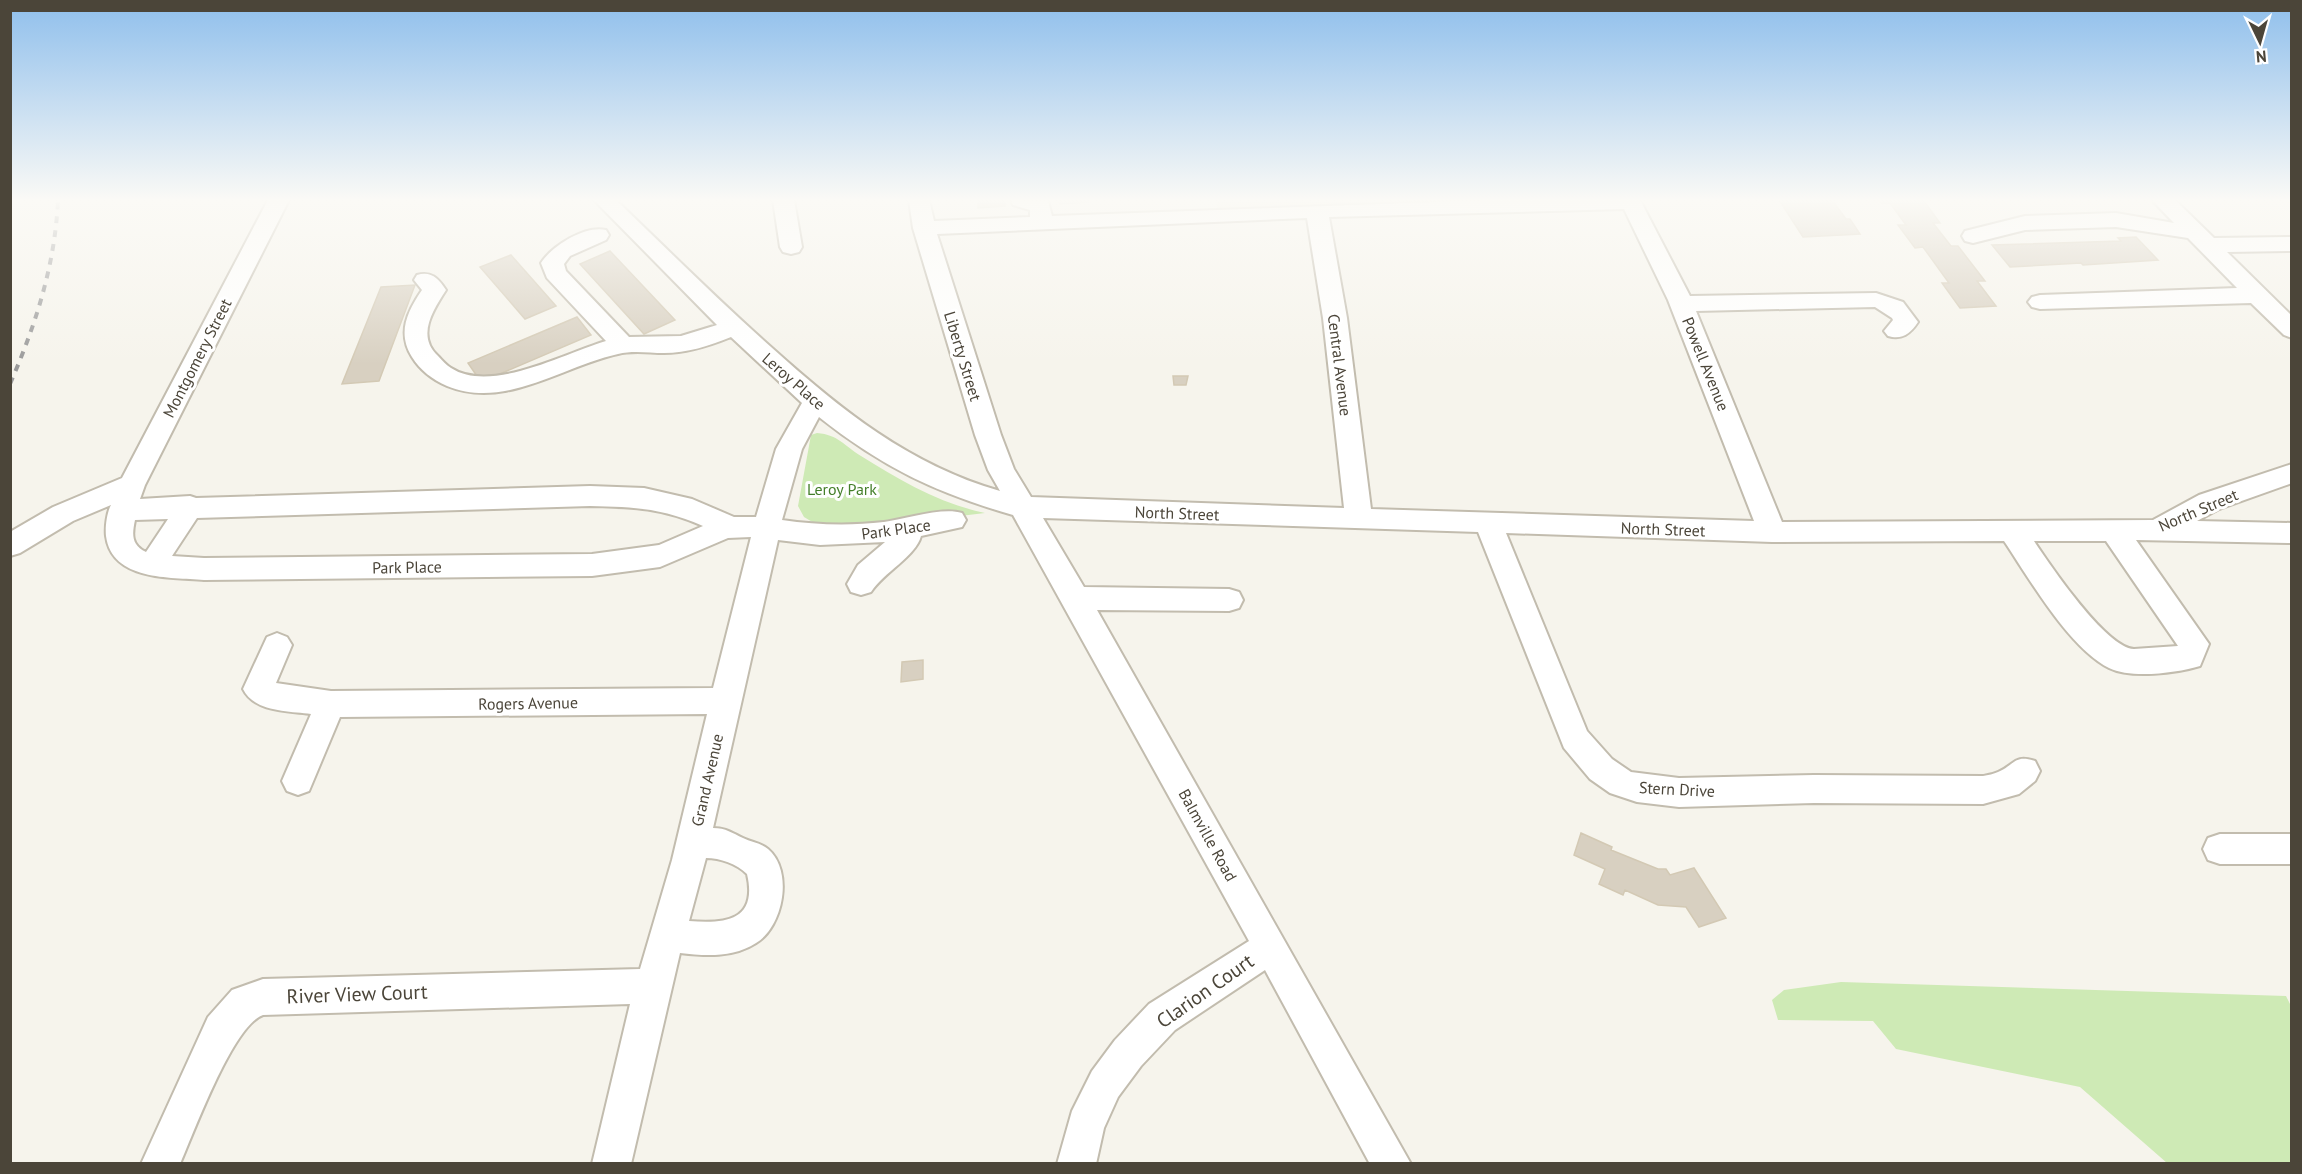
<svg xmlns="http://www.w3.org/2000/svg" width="2302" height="1174" viewBox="0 0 2302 1174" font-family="'PT Sans',sans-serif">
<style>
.education{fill:#efead6}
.green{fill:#ceeab5}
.building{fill:#d8d0c1;stroke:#d3c9b4;stroke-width:1.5}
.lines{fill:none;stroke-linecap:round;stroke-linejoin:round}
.minor-casing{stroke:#c2bcae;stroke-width:4}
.minor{fill:#fff;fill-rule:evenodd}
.rail{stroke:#9a9a9a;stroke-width:4;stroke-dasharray:7 7;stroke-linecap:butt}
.labels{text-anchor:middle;stroke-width:6;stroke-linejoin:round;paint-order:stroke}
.street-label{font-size:16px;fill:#4b4539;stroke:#fff}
.park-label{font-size:16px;fill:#447f2a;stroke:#fff}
.near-street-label{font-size:20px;fill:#4b4539;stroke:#fff}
</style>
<rect width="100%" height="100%" fill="#f6f4ec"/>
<path class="education" d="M1216 200H1555L1218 211Z"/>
<path class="green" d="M817 433C839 435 843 445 861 456 899 480 941 504 985 513L894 524 819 526 804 517 798 506 811 435Z
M1841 982 2286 996 2292 1008 2291 1163H2167L2080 1087 1896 1049 1873 1021 1778 1020 1772 1000 1784 990Z"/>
<path class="building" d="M978 200H1005V206L978 208Z
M1060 200H1087L1088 202 1060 204Z
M1779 200H1832L1846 219H1850L1860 234 1803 237Z
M1879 200 1924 201 1940 223H1933L1951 246H1958L1985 281H1977L1996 306 1960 308 1942 283H1949L1923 247 1915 248 1898 225H1906L1890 203H1882Z
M2136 237 2158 260 2083 265 2081 263 2010 267 1992 245 2121 241 2118 238Z
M610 251 675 320 644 334 580 264Z
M511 255 556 306 525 319 480 267Z
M415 285 379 381 342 384 381 287Z
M577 317 591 335 481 382 468 363Z
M1173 376H1188L1186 385H1174Z
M923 660V679L901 682 902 662Z
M1581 833 1612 847 1611 850 1658 869H1666L1670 875 1694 868 1726 918 1699 927 1686 907 1658 905 1625 890 1623 895 1599 884 1605 869 1574 855Z"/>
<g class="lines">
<g class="minor-casing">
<path id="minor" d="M268 200H289L145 485 140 499 190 496 196 498 590 486 644 488 692 499 734 517H756L776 449 802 403 731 337C709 346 687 353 664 353 649 353 633 350 618 354 562 366 506 410 447 386 433 380 420 370 412 357 397 333 407 312 422 290L414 280 417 275C431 271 438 278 446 290 433 310 416 336 438 356 442 360 446 365 451 368 491 394 565 353 606 341L547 278 541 263C552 246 585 225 606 230L609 235 606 240 570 256 564 264 566 271 629 337 681 336 717 325 594 200H616C667 249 718 300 771 347 840 409 909 465 1000 491L988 470 975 435 913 228 909 200H929L934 221 1030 217V210L1013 205 1011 200 1048 201 1052 216 1490 200H1640L1690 296 1876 293 1903 302 1918 322C1910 334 1902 340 1888 336L1884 331 1893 320 1892 318 1875 307 1696 311 1782 522 2153 520 2199 495 2292 464V483L2219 509 2197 521 2292 523V543L2136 540 2209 644 2200 666C2177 673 2131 679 2109 668 2069 648 2029 578 2004 541L1772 542 1506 533 1587 731 1612 759 1631 772 1679 778 1814 775 1983 776C1988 775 1994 774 1998 772 2015 765 2014 754 2035 761L2040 771 2035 781 2019 794 1983 804 1814 803 1679 807 1637 802 1610 793 1590 779 1564 748 1478 532 1043 518 1084 587 1229 589 1239 592 1243 600 1239 608 1229 611 1097 610 1411 1164H1370L1265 970 1175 1030 1141 1066 1118 1097 1104 1128 1096 1164H1057L1072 1111 1092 1071 1115 1040 1149 1004 1249 941 1013 515C936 493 882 467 819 417L802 449 782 520C816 525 850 526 884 522 906 519 942 507 962 513L966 520 962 527 921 536C916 556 883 573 871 592L861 595 851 592 847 584 858 565 885 542 820 545 778 540 713 828C726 828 732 833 743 838 751 842 761 843 768 849 794 871 783 927 756 943 733 958 705 956 680 953L631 1164H592L630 1004 263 1015C233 1025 194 1132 180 1164H141L208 1017 232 990 263 979 640 969 672 860 707 714 340 717 309 791 298 795 287 791 282 781 311 714C288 711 254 712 243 689L267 637 277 633 287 637 292 645 276 683 331 691 713 688 751 537 728 538 660 567 592 576 204 580C170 577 112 581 106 536 105 527 107 512 111 505L73 521 20 553 10 556V532L53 507 122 478ZM1624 209 1668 300 1754 521 1371 509 1347 318 1329 217ZM1307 218 1323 318 1344 508 1031 497 1014 469 1001 435 937 234ZM590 506C634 507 662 508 703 526L659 545 592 554 204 558 172 556 197 518ZM168 519 146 552C131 545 132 534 135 520ZM2034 541H2106L2178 646 2134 649C2106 648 2050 565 2034 541ZM706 858C720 858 737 864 747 874 758 921 725 924 689 921Z
M773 200H794L802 247 799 252 791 254 783 252 780 247Z
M2152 200H2175L2214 238 2292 237V251L2227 252 2292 316V338L2284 335 2251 303 2040 309 2032 307 2028 302 2032 297 2040 295 2237 288 2188 238 2116 227 2025 230 1973 243 1965 241 1962 236 1965 231 2025 216 2116 213 2174 223Z
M2220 834H2292V864H2220L2208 860 2203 849 2208 838Z"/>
</g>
<use href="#minor" class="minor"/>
<path class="rail" d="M10 384C36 324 55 265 58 200"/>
</g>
<linearGradient id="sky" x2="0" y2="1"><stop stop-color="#8fbfec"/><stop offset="0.55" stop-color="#fbfaf6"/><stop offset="1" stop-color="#fbfaf6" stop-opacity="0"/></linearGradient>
<rect width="2302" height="364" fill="url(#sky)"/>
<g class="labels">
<g class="street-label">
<text transform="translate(963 356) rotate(73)" y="6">Liberty Street</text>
<text transform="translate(197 358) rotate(-63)" y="6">Montgomery Street</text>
<text transform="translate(1706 364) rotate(68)" y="6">Powell Avenue</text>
<text transform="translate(1340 365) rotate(83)" y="6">Central Avenue</text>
<text transform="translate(794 381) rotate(41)" y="6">Leroy Place</text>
<text transform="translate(2198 510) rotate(-23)" y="6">North Street</text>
<text transform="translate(1177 513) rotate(2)" y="6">North Street</text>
<text transform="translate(896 529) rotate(-8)" y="6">Park Place</text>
<text transform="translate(1663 529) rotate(2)" y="6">North Street</text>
<text transform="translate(407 567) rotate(-1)" y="6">Park Place</text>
<text transform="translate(528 703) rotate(-1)" y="6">Rogers Avenue</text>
<text transform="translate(707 780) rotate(-77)" y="6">Grand Avenue</text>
<text transform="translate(1677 789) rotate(3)" y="6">Stern Drive</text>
<text transform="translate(1208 835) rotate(61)" y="6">Balmville Road</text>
</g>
<g class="park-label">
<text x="842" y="495">Leroy Park</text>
</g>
<g class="near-street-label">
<text transform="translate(1205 991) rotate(-35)" y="7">Clarion Court</text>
<text transform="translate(357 994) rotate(-2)" y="7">River View Court</text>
</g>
</g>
<rect width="2302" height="1174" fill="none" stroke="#4b4539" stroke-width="24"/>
<g transform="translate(2260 42) rotate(175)" stroke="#ffffff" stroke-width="4.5" paint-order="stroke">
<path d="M0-4.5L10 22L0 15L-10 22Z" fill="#4b4539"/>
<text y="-9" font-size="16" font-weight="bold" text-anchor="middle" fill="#4b4539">N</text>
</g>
</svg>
